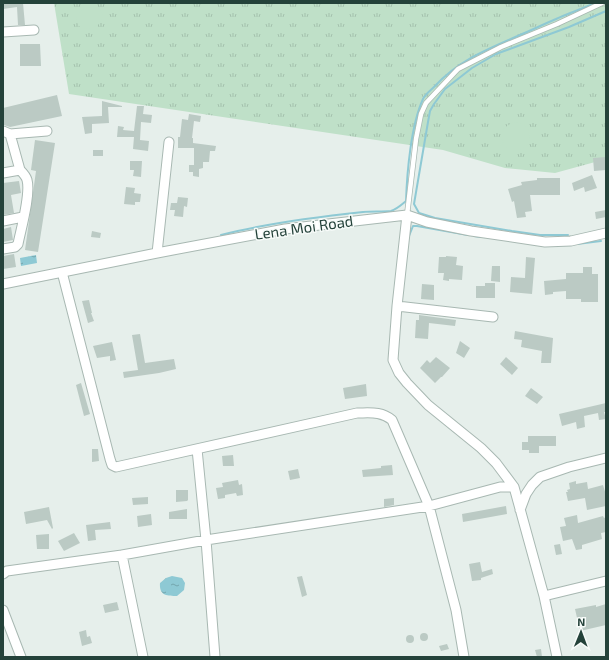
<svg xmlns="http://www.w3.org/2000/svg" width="609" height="660" viewBox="0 0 609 660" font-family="'Exo 2',sans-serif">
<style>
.grass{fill:url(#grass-tufts)}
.pitch{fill:#bfe0c8}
.water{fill:url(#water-ripples)}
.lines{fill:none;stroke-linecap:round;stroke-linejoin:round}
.stream{stroke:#8ec9d4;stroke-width:2}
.building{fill:#bbcac4}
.service-casing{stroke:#a8b8b2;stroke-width:6}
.minor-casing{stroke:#a8b8b2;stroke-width:11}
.service{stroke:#fff;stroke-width:4.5}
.minor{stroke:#fff;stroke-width:9}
.labels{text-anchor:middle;stroke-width:3;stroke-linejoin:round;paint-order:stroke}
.street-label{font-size:15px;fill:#24423a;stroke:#f7fbf9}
</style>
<defs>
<pattern id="grass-tufts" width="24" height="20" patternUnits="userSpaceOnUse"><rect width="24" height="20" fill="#bfe0c8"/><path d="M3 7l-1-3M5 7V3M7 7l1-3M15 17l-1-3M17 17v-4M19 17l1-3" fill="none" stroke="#a4c1ad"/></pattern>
<pattern id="water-ripples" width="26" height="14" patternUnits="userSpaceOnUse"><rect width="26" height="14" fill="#8ec9d4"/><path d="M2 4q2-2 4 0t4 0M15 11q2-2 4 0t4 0" fill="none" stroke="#74a5ad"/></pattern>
</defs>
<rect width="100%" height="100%" fill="#e6efeb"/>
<path class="grass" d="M54 3H606V159L555 173 505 168 443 150 69 94Z"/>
<path class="pitch" d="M90 7C110 8 105 30 82 29 71 19 79 10 90 7Z
M515 122C528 123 531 132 529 144L520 150H508C497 136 499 128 515 122Z"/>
<path class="water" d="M36 255 37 263 21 266 20 258Z
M172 576 182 578 185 583 184 590 177 596C167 596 159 596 160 583L166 578Z"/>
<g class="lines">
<path class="stream" d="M221 235C267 223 316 217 363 212 372 211 382 212 391 211 397 209 401 205 406 201 407 172 411 125 423 99 425 94 431 90 435 86 459 60 488 49 520 35 532 30 544 24 556 19 569 13 582 9 595 3
M568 235H540L512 231 435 218 419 213 414 204 428 122 430 111 434 104 445 89 472 68 496 54 569 27 606 11
M409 236 413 226H417L468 235
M474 236 481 237
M577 244 601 241"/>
</g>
<path class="building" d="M3 3H23L25 25H18L17 7 3 9Z
M20 44H40L41 66H20Z
M57 95 62 116 10 127 4 125 3 108Z
M102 101 122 106V107H108L109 123 92 124V133L85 134 82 117 102 116Z
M137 106H144L143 114 152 115 151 123 141 122 140 140 149 141 148 151 133 149 134 137H117L118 126 124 127 123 130 134 131Z
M189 114 201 116 200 122 194 121 192 138H193V143L216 146 215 151H210L209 162H203V168L199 169V177L193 176V172H189V165H194V148H178V137H180L182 119 188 120Z
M35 140 55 143 38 252 25 250 36 171 31 170Z
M93 150H103V156H93Z
M606 157V170L594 171 593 158Z
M130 161H142L141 177 133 176 134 170H130Z
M592 175 597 188 585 192 584 187 574 191 572 183Z
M537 178H560V195H530L532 211 525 212 526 217 517 218 514 201 512 202 508 189 522 185 521 182 537 180Z
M19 181 21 193 11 195 14 213 3 215V183Z
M126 187 135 188 134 193 141 194 140 202H135V205L124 204Z
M178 197 188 198 187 207 184 206 183 217 174 216 175 210H170L171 203H177Z
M606 210V217L596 219 595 212Z
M11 227 13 240 3 242V229Z
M92 231 101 233 100 238 91 237Z
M14 254 16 267 3 269V256Z
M446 256 457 257 456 265 463 266 462 280 449 279V281L443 280 444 273H438L439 257H446Z
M526 257 535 258 532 294 510 292 511 277 525 278Z
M492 266H500V282L491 281Z
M583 267H592V274H598V302H581V299H566V291L553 292V294L545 295 544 281 566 279V273H583Z
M485 283H495V298H476V286H485Z
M422 284 434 285V300L421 299Z
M89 300 92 313H91L94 321 88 323 82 301Z
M419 315 456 320 455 326 429 323 428 339 415 338 416 320H419Z
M515 331 553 338 551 363H541L542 351 521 347 522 340 514 339Z
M140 334 145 363 174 359 176 369 159 373 124 378 123 372 138 370 132 335Z
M460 341 470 348 464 358 456 353Z
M112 342 116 360 110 361V356L97 358 93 346Z
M436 357 450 368 442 377H441L435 383 420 368 427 360 430 363Z
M506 357 518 368 512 375 500 364Z
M81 383 90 414 84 416 76 385Z
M366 384 367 396 345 399 343 388Z
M531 388 543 397 537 404 525 396Z
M606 403V412H604L606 419 599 420 598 413 584 416 585 427 577 429 576 422 562 426 559 414Z
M528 436H556V446H539V453H529V450H522V442H528Z
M92 449H98L99 461 92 462Z
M233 455 234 466H223L222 456Z
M392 465 393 475 363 477 362 470 381 468V466Z
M298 469 300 478 290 480 288 471Z
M238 480 239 485 242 484 243 495 237 496 236 493 225 495V498L218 499 216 488 223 487 222 483Z
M576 481V484L587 482 588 489 603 485 606 495V506L587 510 585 498 568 501 566 492H568L567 490 570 489 569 483Z
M176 490H188V500L187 501 176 502Z
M148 497V504L133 505 132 498Z
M394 498V505L384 507V499Z
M506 506 507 514 463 522 462 514Z
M49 507 53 528 52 529 47 520 26 524 24 512Z
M187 509V519H169V512Z
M151 514 152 525 138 527 137 516Z
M577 515 578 523 603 516 604 518 606 517V532L601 533 602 539 582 545V549L576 550 572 539 563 541 560 527 566 526 564 518Z
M110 522 111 529 95 530 96 540 88 541 86 525Z
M74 533 80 543 64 551 58 541Z
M49 534V549H37L36 535Z
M560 544 562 554 556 555 554 545Z
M480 562 482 572 492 569 493 574 481 578V580L472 581 469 564Z
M302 576 307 595 302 597 297 577Z
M117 602 119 610 105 613 103 605Z
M606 604V625L580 631 575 609 596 605V607Z
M86 630 87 637 90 636 92 643 82 646 79 632Z
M420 637a4 4 0 1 1 8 0a4 4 0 1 1-8 0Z
M406 639a4 4 0 1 1 8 0a4 4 0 1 1-8 0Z
M447 644 449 649 441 651 439 646Z
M541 649 542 657H537L535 650Z"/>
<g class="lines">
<g class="service-casing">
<path id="service" d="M407 215 416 139 421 114 426 103 458 69 501 47 557 24 602 3"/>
</g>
<g class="minor-casing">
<path id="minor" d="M3 32 34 30
M3 131 10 134 47 131
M3 173 20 170
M407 215 397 306 393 360 399 373 407 383 428 405 481 448 496 463 514 487 544 596 557 657
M3 221 23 217
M3 249 15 247 18 244C21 229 31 194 27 180 26 176 23 173 20 170L10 134
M157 253 169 142
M62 272 110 459 112 465 116 467 357 413C370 413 381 411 392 420L429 506 456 610 464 657
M3 284 157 253 285 229 407 215 427 222 471 231 545 242 571 241 606 233
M397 306 493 317
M197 449 206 540 215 657
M520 510 526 494 532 485 540 477 569 467 606 458
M122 555 143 657
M3 574 7 571 122 555 206 540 429 506 500 487H514
M544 596 606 581
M3 610 21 657"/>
</g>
<use href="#service" class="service"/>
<use href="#minor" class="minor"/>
</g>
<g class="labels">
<g class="street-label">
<text transform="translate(304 228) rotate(-8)" y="5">Lena Moi Road</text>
</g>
</g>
<rect width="609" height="660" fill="none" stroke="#24423a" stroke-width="8"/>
<g transform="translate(581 632) rotate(1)" stroke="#f7fbf9" stroke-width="3" paint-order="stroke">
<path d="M0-3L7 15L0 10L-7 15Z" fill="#24423a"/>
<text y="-6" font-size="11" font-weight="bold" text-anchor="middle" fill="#24423a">N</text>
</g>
</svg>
